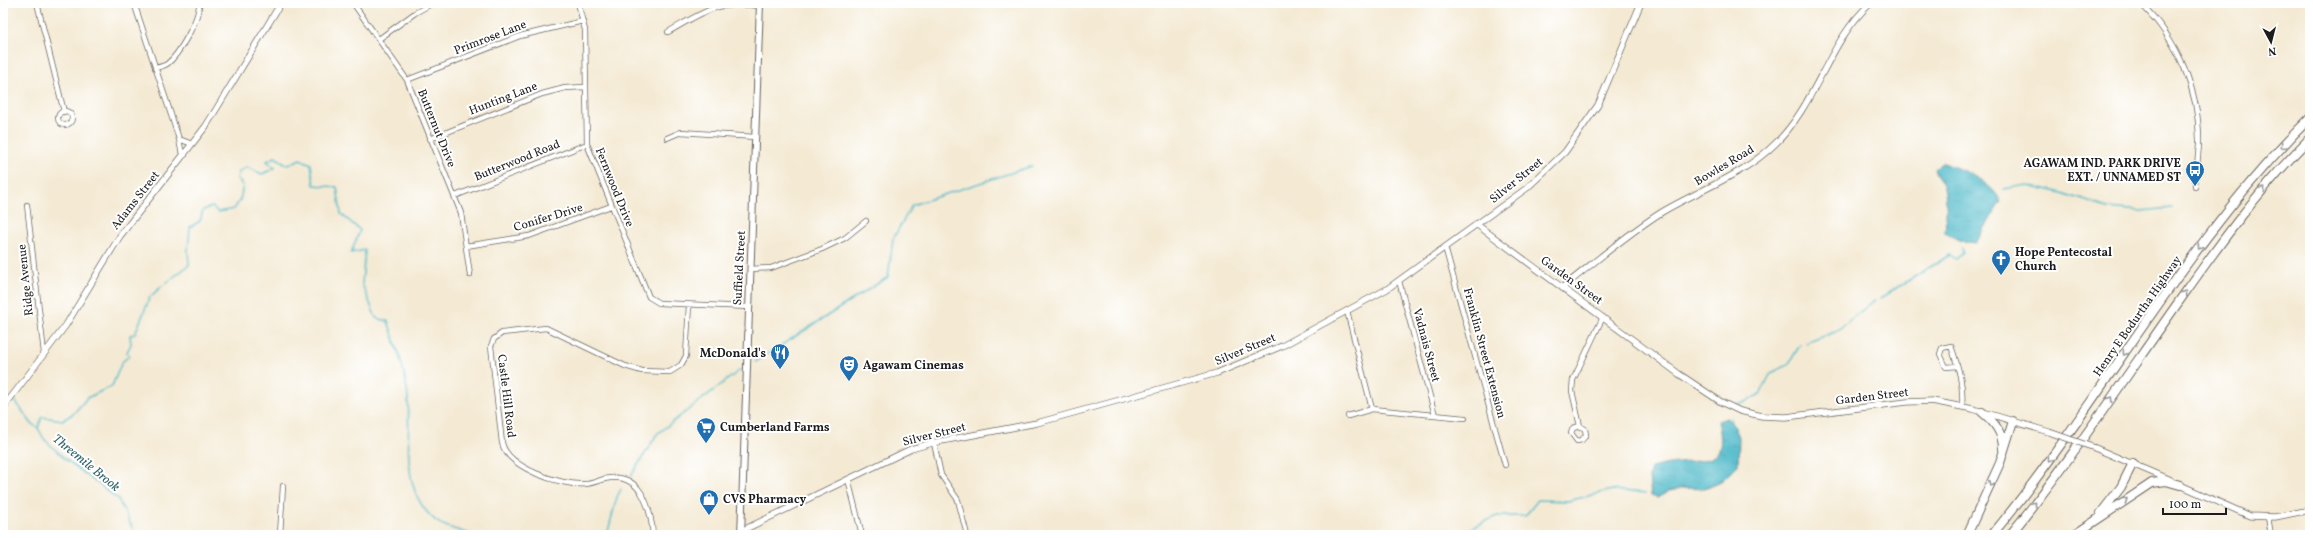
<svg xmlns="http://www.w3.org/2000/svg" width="2313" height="538" viewBox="0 0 2313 538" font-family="Vollkorn,serif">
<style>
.water{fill:url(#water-ripples);stroke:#346a72}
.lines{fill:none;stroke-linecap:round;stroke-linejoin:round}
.stream{stroke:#4db9c9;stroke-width:1.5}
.minor-casing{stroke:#68645c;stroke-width:6}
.tertiary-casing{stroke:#68645c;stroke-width:7}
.secondary-casing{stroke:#68645c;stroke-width:8}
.motorway-casing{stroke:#68645c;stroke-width:10}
.minor{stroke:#fff;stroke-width:4.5}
.tertiary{stroke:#fff;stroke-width:5.5}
.secondary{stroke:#fff;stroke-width:6}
.motorway{stroke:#fff;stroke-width:8}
.tertiary-bridge-casing{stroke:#68645c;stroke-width:7;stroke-linecap:butt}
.tertiary-bridge{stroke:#fff;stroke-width:5.5}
.oneway{stroke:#999}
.labels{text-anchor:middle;stroke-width:4;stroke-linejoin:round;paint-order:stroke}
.street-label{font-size:12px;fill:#1c1c1c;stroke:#fff}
.poi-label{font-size:12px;font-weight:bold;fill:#1c1c1c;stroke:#fff;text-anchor:start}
.water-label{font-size:13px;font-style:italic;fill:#32636a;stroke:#fff}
</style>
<defs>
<pattern id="water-ripples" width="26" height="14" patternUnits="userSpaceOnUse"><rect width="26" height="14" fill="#4db9c9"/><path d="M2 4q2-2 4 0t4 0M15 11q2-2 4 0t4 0" fill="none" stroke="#439eac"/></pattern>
</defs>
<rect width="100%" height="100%" fill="#fff"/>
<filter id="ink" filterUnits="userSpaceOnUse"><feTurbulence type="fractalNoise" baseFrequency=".025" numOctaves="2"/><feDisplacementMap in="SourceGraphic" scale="8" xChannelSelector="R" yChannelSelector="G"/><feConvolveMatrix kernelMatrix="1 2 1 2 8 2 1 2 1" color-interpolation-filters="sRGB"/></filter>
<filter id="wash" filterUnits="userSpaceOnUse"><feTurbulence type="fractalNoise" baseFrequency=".012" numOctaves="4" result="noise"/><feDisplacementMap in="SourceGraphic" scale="16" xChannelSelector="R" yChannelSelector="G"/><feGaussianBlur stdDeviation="0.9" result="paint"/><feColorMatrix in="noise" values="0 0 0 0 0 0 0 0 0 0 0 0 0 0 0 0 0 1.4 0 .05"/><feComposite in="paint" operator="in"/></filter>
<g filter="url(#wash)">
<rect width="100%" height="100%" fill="#f4ead4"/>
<path class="water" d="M1941 162C1963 170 1989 180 2001 201L1976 243 1961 241 1945 233C1946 218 1948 200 1943 185 1941 180 1936 178 1934 169Z
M1727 418 1735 427 1739 437 1738 465 1721 482 1705 489 1685 488 1669 491 1657 498 1651 496 1649 477 1651 468C1660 466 1670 463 1679 463 1713 459 1727 461 1718 421Z"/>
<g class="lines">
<path class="stream" d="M2003 189 2028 185 2062 193 2107 208 2141 211 2172 208
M166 283 189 265 188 250 190 227 200 221 203 210 212 207 218 212 234 209 240 200 243 186 237 178 239 172 246 167 262 174 275 168 267 161 275 157 288 165 300 159 311 164 314 185 337 187 341 214 360 230 351 253 365 250 362 284 376 318 388 321C396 345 406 372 408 398 411 439 399 491 436 521 445 528 462 531 473 535
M1880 298 1950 255 1956 259 1963 253 1962 248
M1806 343 1835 332 1875 300
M755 362 888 277 893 239 912 205 1032 166
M3 391 9 396
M13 398 32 424 38 428 44 439 64 458 118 499 136 535
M1737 404 1746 402 1760 394 1771 373 1788 365 1800 345
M1731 423V417
M38 428 42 417 63 420 74 413 87 398 112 386 122 362 129 356 127 352 131 344 130 335 135 334 150 297 163 285
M631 476 657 434 740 370
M607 535 617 497 621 489
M1419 535 1427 533 1441 535
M1457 535 1497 516H1525L1538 500 1568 501 1612 490 1645 493"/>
</g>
</g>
<g filter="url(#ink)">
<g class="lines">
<g class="minor-casing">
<path id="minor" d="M37 3 64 112
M134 3 179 139 181 150 185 155
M353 3 407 80 461 213 470 275
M578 3 585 30 587 144 649 297 659 303 749 307
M2140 3C2178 39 2200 92 2199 144 2198 159 2196 173 2195 187
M668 32C705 11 715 1 760 6
M379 39 415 13 433 3
M155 68C159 67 164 66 167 64 179 55 200 18 199 3
M407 80 520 36 583 21
M58 118a7 7 0 1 1 14 0a7 7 0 1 1-14 0Z
M667 138 681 132 755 137
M179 139 192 144
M430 139 542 94 565 88 585 87
M455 196 587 144
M27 205 44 353
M466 246 529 236 611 206
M1445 247 1505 465
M750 269 771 268 822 249 845 238 866 221
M1399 281 1435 415
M1347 311 1372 409 1465 418
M1957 366 1946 367 1940 354 1942 348 1951 346C1958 366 1964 385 1962 406
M1348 416 1372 409
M1580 426 1573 428 1571 433 1577 441 1582 440 1586 435 1585 429 1580 426 1572 391 1573 380 1603 317
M934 443 941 475 958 500 967 535
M848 479 862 535
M2268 517 2271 535
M280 535 283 486
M653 535C651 511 643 475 611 478 602 478 594 484 585 484 561 486 508 468 502 443L491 346 494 339 502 333 546 328 625 366 642 371 670 372 681 365 686 356 689 305"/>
</g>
<g class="tertiary-casing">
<path id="tertiary" d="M1476 224 1679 374 1721 402 1740 411 1762 416 1786 417 1907 402 1932 401 1973 409 2049 432
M1563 287C1595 262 1627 234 1662 212 1701 189 1744 175 1776 143 1817 103 1828 41 1871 3
M3 408 66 325 120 236 206 126 281 3
M2095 448 2170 480
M2178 484 2250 516 2275 517 2310 510
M733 535 911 449 936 442 1037 423 1217 373 1282 346 1387 289 1527 188 1565 152 1598 105 1641 3"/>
</g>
<g class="secondary-casing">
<path id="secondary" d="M741 535 760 3"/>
</g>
<g class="motorway-casing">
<path id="motorway" d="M1982 412C1994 422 2003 432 2003 449
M2101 513 2121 487 2133 463
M1967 535 2000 463 2013 421
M1992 535C2103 400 2185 241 2310 118
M2010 535C2071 460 2124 379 2180 300 2220 243 2260 188 2310 138
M2074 535 2152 483 2166 481 2180 485"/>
</g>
<use href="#minor" class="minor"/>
<use href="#tertiary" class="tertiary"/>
<use href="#secondary" class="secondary"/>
<use href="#motorway" class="motorway"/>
<g class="tertiary-bridge-casing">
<path id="tertiary-bridge" d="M2049 432 2095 448"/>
</g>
<use href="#tertiary-bridge" class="tertiary-bridge"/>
</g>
<defs><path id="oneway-chevron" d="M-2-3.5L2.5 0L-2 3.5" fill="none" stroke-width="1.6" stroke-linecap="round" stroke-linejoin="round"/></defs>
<g class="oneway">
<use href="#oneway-chevron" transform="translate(2283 146) rotate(133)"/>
<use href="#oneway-chevron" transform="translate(2263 189) rotate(-49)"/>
<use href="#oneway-chevron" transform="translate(2200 247) rotate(125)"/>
<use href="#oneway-chevron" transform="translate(2185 293) rotate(-55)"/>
<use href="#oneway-chevron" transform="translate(2125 353) rotate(125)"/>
<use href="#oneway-chevron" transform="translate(2110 399) rotate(-55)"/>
<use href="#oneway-chevron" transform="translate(2050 459) rotate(126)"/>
<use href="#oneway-chevron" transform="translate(1991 484) rotate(113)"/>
<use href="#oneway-chevron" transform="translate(2125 500) rotate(-34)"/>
<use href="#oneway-chevron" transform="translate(2034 504) rotate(-52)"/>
</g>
</g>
<defs>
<g id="bus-pin" transform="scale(1)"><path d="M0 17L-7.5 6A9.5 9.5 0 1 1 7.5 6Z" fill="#1f6fb2" stroke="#fff"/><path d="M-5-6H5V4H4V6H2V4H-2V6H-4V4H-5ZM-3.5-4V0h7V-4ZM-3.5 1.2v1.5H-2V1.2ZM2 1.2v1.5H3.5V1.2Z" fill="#fff"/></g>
<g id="church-pin" transform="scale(1)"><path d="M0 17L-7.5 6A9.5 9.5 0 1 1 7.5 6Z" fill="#1f6fb2" stroke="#fff"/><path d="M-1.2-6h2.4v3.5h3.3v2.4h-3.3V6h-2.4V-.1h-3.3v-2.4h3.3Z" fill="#fff"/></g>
<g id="restaurant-pin" transform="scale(1)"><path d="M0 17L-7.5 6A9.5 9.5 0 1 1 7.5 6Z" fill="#1f6fb2" stroke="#fff"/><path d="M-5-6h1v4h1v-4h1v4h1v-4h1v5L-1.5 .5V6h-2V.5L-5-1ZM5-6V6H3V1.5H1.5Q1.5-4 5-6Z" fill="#fff"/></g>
<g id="theatre-pin" transform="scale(1)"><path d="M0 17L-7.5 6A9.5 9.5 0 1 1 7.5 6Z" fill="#1f6fb2" stroke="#fff"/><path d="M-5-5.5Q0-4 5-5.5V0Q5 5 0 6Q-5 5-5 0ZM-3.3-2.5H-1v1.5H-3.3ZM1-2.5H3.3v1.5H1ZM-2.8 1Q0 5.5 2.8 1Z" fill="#fff"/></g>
<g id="supermarket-pin" transform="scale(1)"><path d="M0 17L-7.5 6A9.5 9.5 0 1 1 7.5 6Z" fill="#1f6fb2" stroke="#fff"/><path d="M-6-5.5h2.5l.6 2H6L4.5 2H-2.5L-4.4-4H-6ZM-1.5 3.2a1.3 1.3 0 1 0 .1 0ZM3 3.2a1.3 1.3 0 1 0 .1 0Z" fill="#fff"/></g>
<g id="shop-pin" transform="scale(1)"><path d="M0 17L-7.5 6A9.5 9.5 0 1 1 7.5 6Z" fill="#1f6fb2" stroke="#fff"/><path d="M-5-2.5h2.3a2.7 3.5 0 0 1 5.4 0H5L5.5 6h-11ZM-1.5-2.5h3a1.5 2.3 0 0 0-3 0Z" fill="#fff"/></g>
</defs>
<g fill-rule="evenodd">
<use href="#bus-pin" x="2195" y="170"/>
<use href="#church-pin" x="2001" y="259"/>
<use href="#restaurant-pin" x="780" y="353"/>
<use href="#theatre-pin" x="849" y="365"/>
<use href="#supermarket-pin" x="706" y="427"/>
<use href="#shop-pin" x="709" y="499"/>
</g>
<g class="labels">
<g class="street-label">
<text transform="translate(490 37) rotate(-21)" y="4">Primrose Lane</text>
<text transform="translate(503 98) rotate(-21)" y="4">Hunting Lane</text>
<text transform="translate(437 128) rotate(68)" y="4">Butternut Drive</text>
<text transform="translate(517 160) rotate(-22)" y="4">Butterwood Road</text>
<text transform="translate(1724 165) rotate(-31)" y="4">Bowles Road</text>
<text transform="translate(1516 180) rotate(-39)" y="4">Silver Street</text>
<text transform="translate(615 187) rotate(68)" y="4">Fernwood Drive</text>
<text transform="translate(135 200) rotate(-52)" y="4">Adams Street</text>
<text transform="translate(548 217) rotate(-17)" y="4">Conifer Drive</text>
<text transform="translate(739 268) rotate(-87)" y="4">Suffield Street</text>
<text transform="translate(25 280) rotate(-96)" y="4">Ridge Avenue</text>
<text transform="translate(1572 280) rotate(36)" y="4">Garden Street</text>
<text transform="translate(2137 316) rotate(-55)" y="4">Henry E Bodurtha Highway</text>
<text transform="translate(1427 345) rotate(75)" y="4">Vadnais Street</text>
<text transform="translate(1245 349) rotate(-23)" y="4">Silver Street</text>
<text transform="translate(1485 353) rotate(75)" y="4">Franklin Street Extension</text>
<text transform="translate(507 396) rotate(83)" y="4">Castle Hill Road</text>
<text transform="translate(1872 396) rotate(-7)" y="4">Garden Street</text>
<text transform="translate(934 434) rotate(-14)" y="4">Silver Street</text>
</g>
<g class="poi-label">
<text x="2181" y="167" text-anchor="end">AGAWAM IND. PARK DRIVE<tspan x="2181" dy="14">EXT. / UNNAMED ST</tspan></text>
<text x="2015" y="256">Hope Pentecostal<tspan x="2015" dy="14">Church</tspan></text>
<text x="766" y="357" text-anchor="end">McDonald's</text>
<text x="863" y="369">Agawam Cinemas</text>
<text x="720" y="431">Cumberland Farms</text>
<text x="723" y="503">CVS Pharmacy</text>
</g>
<g class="water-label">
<text transform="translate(87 462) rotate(39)" y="5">Threemile Brook</text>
</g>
</g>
<rect width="2313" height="538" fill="none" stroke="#fff" stroke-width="16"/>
<g transform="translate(2271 42) rotate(173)" stroke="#ffffff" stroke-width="3" paint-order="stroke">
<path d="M0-3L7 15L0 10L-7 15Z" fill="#1c1c1c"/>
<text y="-6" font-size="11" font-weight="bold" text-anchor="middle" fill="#1c1c1c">N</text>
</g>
<path d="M2163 508v6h63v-6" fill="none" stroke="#1c1c1c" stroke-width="2"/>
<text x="2169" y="508" font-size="12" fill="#1c1c1c" stroke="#ffffff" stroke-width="3" paint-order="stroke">100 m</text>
</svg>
